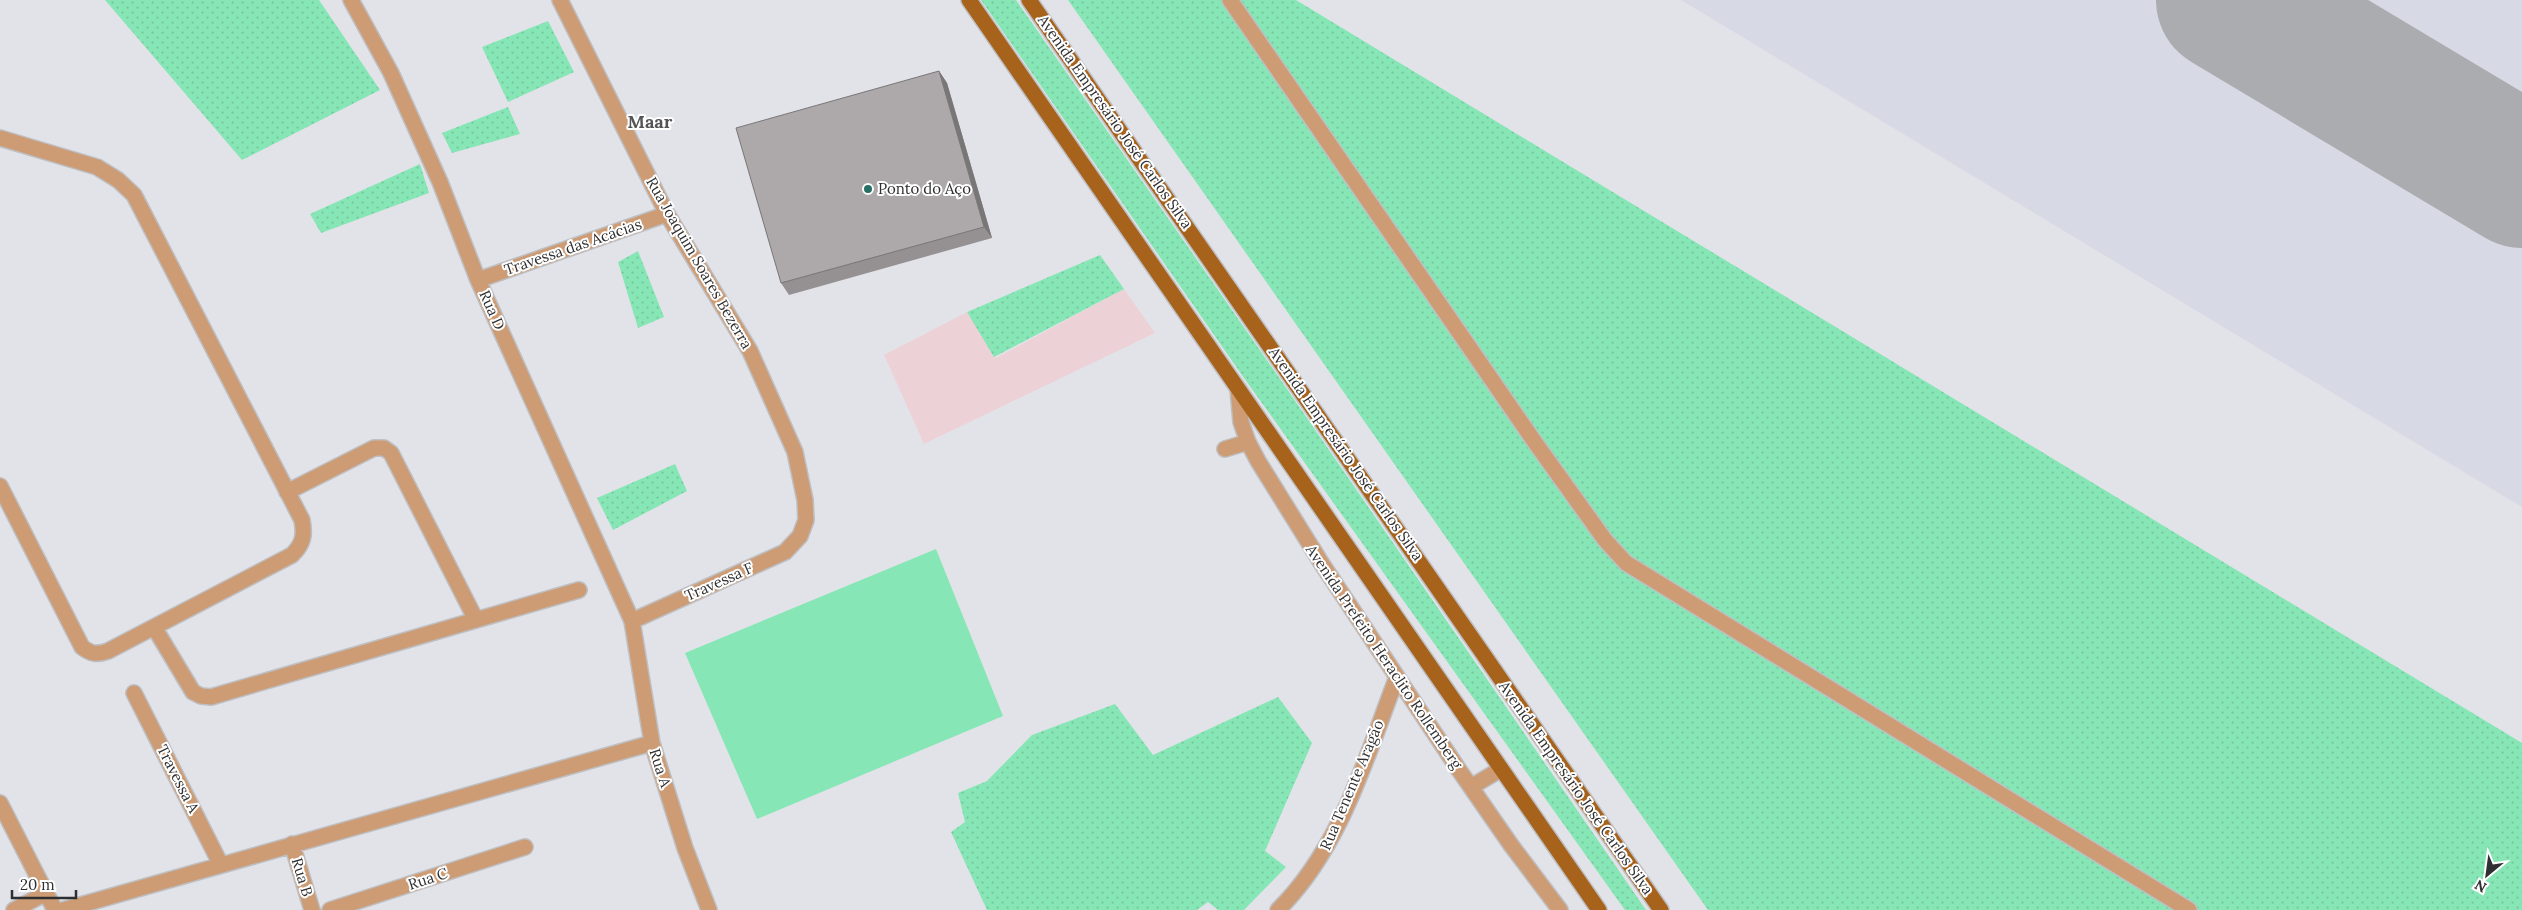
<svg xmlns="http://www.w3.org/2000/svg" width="2522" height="910" viewBox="0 0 2522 910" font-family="Lora,serif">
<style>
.built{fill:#d7d9e5}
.industrial{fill:#ecd2d7}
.grass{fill:url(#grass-dots)}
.garden{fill:#87e6b5}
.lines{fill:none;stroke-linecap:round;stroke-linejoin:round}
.runway{stroke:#abacb0;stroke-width:144}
.minor-casing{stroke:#bebfc3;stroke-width:18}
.major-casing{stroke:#bebfc3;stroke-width:18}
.minor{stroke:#cd9c74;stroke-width:15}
.major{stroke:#a7621c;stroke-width:15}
.wall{fill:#959092}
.shaded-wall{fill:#797677}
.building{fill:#ada8aa;stroke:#797677}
.poi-dot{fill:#276e64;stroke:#fff;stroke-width:2}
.labels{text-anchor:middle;stroke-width:4;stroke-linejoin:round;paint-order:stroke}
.street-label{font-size:15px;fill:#2f2f31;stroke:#fff}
.poi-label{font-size:15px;fill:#2f2f31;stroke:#fff;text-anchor:start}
.quarter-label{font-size:18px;font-weight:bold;fill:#545458;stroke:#fff}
</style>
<defs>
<pattern id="grass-dots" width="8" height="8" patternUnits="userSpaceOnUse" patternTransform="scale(1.25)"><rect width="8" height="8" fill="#87e6b5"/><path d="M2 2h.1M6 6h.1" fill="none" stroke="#75c69c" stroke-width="1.8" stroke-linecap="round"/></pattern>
</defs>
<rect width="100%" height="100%" fill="#e2e3e8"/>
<path class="built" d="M1681 0H2522V507Z"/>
<path class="industrial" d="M1124 289 1155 333 924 444 884 355 967 312 996 358Z"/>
<path class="grass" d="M105 0H319L380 90 242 160Z
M981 0H1016L1287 389 1646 910H1625L1244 378Z
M1068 0H1296L2522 743V910H1708Z
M548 21 574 72 508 102 482 47Z
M508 107 520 134 452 153 442 133Z
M420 164 429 193 321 233 310 214Z
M638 251 664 317 638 328 618 262Z
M1100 255 1124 289 994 357 967 312Z
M675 464 687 491 613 530 597 498Z
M1278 697 1312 743 1265 851 1286 867 1244 910H1218L1208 902 1197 910H987L951 832 965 822 958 793 987 781 1032 735 1115 704 1153 755Z"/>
<path class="garden" d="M936 549 1003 716 757 819 685 653Z"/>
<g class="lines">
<path class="runway" d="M2228 0 2522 176"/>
<g class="minor-casing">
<path id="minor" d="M351 0 391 73 440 182 478 280 632 621 652 743 685 848 709 910
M560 0 667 214 750 351 795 452 805 500 806 520 800 536 785 552 632 621
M1230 0 1534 441 1605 540 1626 563 2189 910
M0 138 97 167 118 180 134 195 302 520C305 536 303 544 292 555L108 651C97 655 91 654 82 647L0 486
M478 280 667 214
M1238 389 1241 422 1248 442 1258 461 1322 564 1459 770 1511 845 1560 910
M1225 449 1248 442
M287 492 374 448H384L391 453 476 620
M154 627 193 692 201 696 211 697 579 590
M134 693 221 865
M1471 787 1501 769
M0 803 46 893
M292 844 312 910
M14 910 46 893 55 910
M63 910 652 743
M330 910 525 847
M1278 910C1341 848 1366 757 1397 677"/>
</g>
<g class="major-casing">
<path id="major" d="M969 0 1599 910
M1029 0 1661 910"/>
</g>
<use href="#minor" class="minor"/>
<use href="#major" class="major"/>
</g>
<path class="wall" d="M939 71 947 83 992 238 789 295 781 283Z"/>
<path class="shaded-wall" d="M939 71 947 83 992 238 984 227Z"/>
<path class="building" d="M939 71 984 227 781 283 736 128Z"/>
<circle class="poi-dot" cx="868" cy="189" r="5"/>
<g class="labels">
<g class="street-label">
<text transform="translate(1115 122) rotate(55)" y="5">Avenida Empresário José Carlos Silva</text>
<text transform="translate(573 247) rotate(-19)" y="5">Travessa das Acácias</text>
<text transform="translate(699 263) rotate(60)" y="5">Rua Joaquim Soares Bezerra</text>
<text transform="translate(492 310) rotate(66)" y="5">Rua D</text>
<text transform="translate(1346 454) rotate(55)" y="5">Avenida Empresário José Carlos Silva</text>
<text transform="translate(719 582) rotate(-24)" y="5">Travessa F</text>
<text transform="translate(1384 657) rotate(56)" y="5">Avenida Prefeito Heraclito Rollemberg</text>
<text transform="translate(660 768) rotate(72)" y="5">Rua A</text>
<text transform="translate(178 779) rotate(63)" y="5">Travessa A</text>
<text transform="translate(1352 785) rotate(-67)" y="5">Rua Tenente Aragão</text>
<text transform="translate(1576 788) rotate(55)" y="5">Avenida Empresário José Carlos Silva</text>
<text transform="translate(302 877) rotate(73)" y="5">Rua B</text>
<text transform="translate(428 879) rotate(-18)" y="5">Rua C</text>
</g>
<g class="poi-label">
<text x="878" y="194">Ponto do Aço</text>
</g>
<g class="quarter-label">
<text x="650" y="128">Maar</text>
</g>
</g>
<g transform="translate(2487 875) rotate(209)" stroke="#ffffff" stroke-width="4" paint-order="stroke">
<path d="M0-4L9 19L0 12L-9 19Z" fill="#2f2f31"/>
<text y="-8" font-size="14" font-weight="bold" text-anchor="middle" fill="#2f2f31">N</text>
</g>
<path d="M12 890v8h64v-8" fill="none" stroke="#2f2f31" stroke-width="2.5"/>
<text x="20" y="890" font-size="15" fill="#2f2f31" stroke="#ffffff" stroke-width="4" paint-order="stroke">20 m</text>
</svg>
